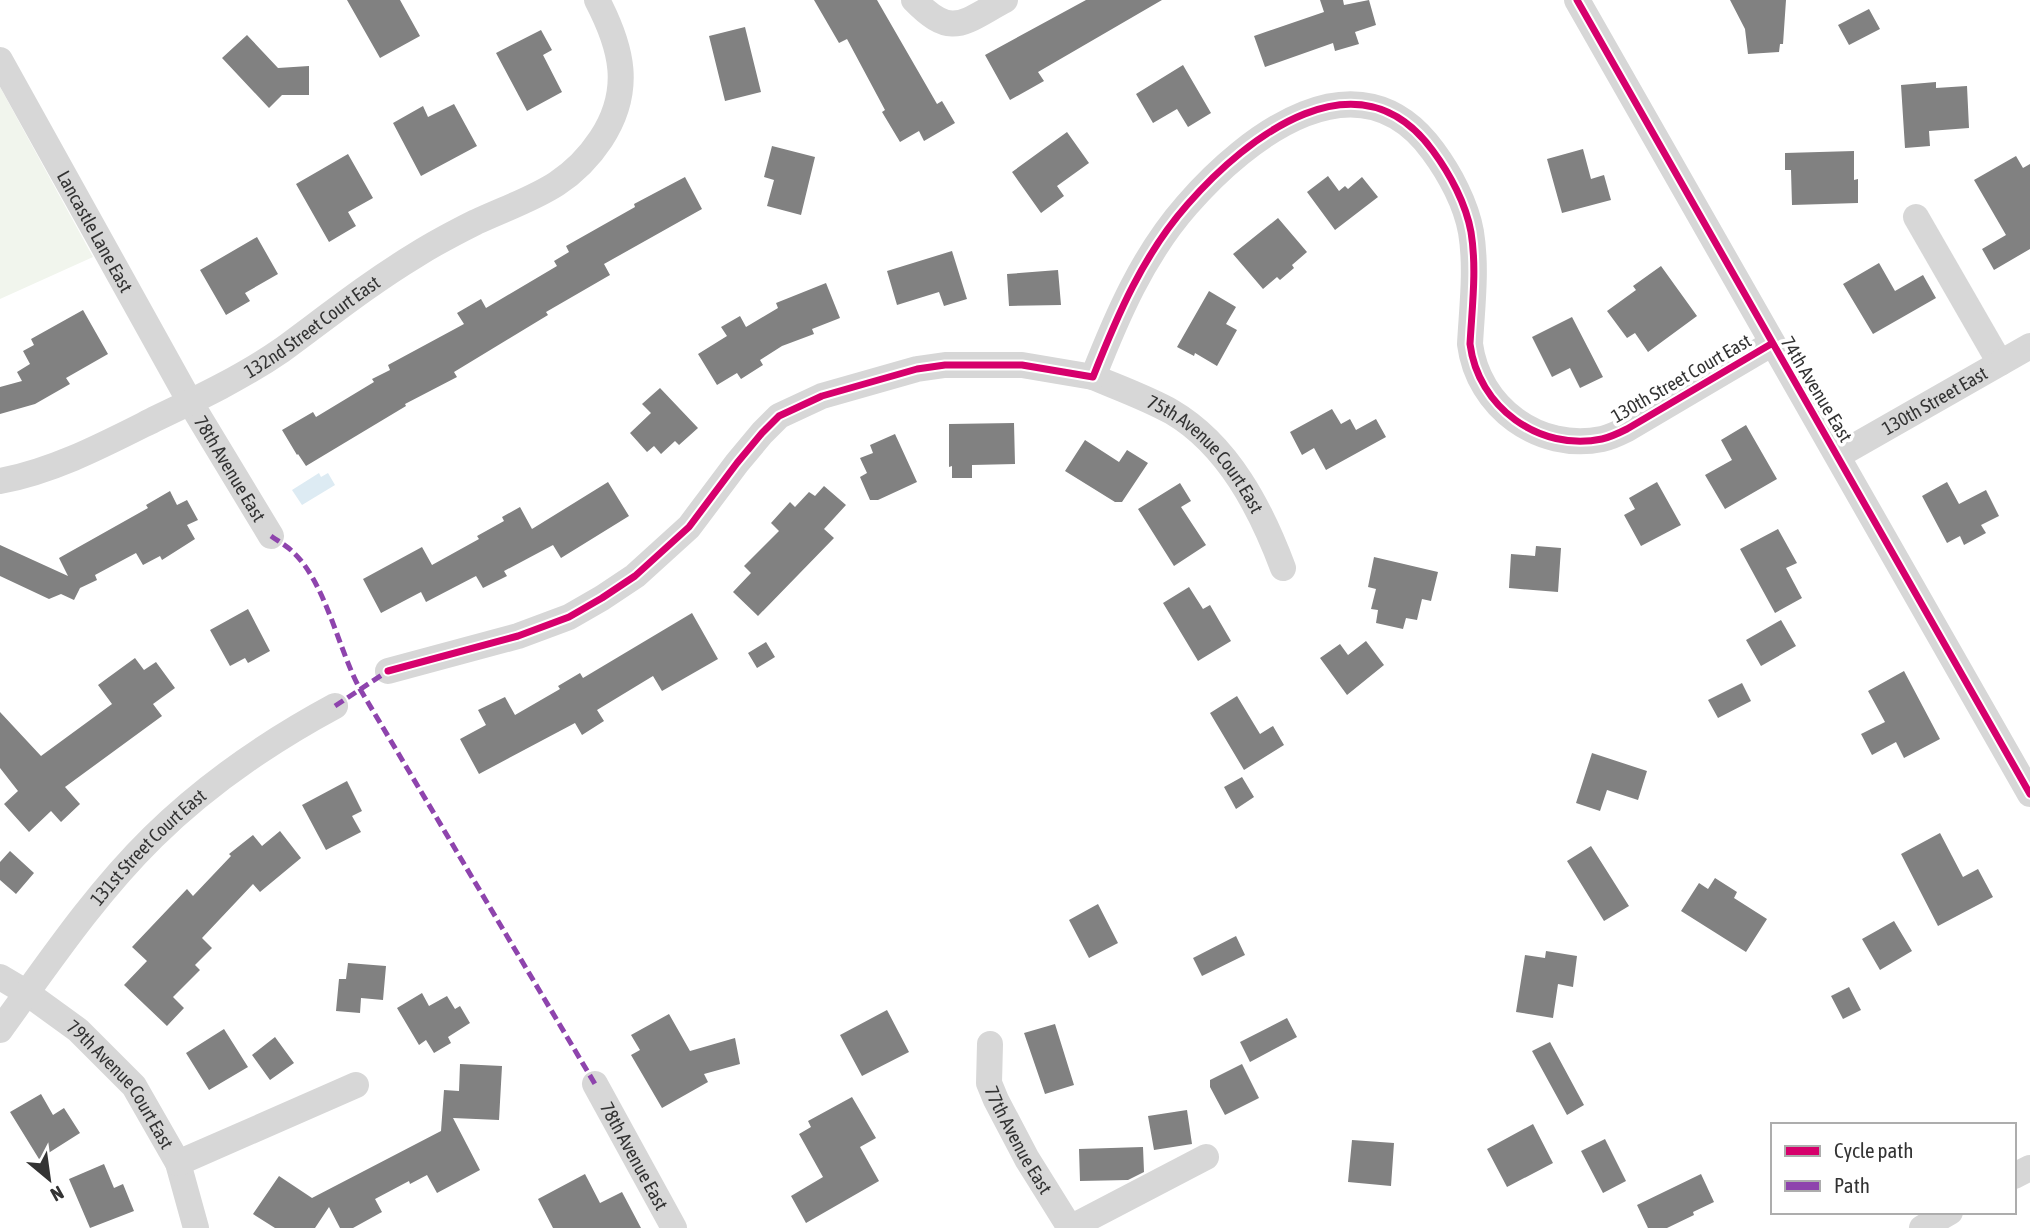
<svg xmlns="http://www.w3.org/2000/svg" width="2030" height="1228" viewBox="0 0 2030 1228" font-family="'Asap Condensed',sans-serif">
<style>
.green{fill:#f1f5ed}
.water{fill:#ddebf3}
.building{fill:#818181}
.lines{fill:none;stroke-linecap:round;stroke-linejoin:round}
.minor{stroke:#d7d7d7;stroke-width:26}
.quiet{stroke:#8e44ad;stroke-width:5;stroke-dasharray:10 5;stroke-linecap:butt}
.cycleway-casing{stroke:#fff;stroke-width:11}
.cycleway{stroke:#d6006c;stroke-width:7}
.labels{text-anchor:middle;stroke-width:7;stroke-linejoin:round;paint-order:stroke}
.street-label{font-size:19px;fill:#333;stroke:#fff}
</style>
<rect width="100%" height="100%" fill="#fff"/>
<path class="green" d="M0 87 93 257 0 299Z"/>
<path class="water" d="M319 473 321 477 328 473 335 485 302 505 292 490Z"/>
<path class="building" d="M347 0H400L420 36 380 58Z
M814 0H877L937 104 942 101 955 123 924 141 919 131 900 142 882 112 885 110 847 39 839 43Z
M1086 0H1162L1038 72 1044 81 1010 100 985 55Z
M1320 0H1343L1344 5 1369 0 1376 25 1355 32 1359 44 1335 51 1333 43 1265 67 1254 36 1324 12Z
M1730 0H1786L1783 44H1780L1779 52 1748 54 1745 29Z
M1869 9 1880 29 1849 45 1838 25Z
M745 27 761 92 725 101 709 36Z
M541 30 552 50 543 55 562 92 527 111 496 53Z
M247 35 278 68 309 66V95H282L269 108 222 58Z
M1183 65 1211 113 1188 127 1177 109 1153 123 1136 94Z
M1936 82V88L1967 86 1969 128 1929 131 1930 146 1905 148 1901 85Z
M454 104 477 146 421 176 393 123 423 106 428 117Z
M1067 132 1089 163 1057 186 1064 196 1041 213 1012 172Z
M772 146 815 157 801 215 767 206 774 180 764 177Z
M1583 149 1591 179 1604 175 1611 200 1562 213 1547 159Z
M1854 151V180L1858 179V203L1792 205 1791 170H1785V153Z
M348 154 373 198 348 212 356 226 329 242 296 184Z
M2016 156 2023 168 2030 164V249L1994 270 1982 249 2006 235 1974 180Z
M1328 176 1339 191 1345 186 1348 189 1362 177 1378 197 1335 230 1307 192Z
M685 177 702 209 604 264 610 275 546 312 548 315 454 372 457 377 405 404 406 406 306 466 298 454 297 455 282 430 313 412 316 417 374 382 372 379 390 370 388 365 464 324 457 313 481 299 486 308 557 266 554 261 569 252 566 246 635 207 634 204Z
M1278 218 1307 252 1292 265 1294 268 1280 280 1277 277 1263 289 1233 254Z
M257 237 278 274 245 293 250 301 226 315 200 270Z
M952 251 967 299 944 306 939 292 897 305 887 271Z
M1879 263 1895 291 1923 275 1936 298 1873 334 1843 284Z
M1661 266 1697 316 1648 352 1635 333 1627 338 1607 311 1636 290 1633 286Z
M1058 270 1061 305 1009 306 1007 274Z
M826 283 840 318 812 329 814 334 782 346 760 360 763 365 741 379 737 373 717 385 698 354 727 336 721 327 740 316 746 327 778 308 776 303Z
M1209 291 1236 307 1226 324 1237 330 1217 366 1195 353 1194 356 1177 347Z
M83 310 108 354 66 378 70 384 35 404 0 414V387L22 381 17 372 30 364 23 351 34 345 31 339Z
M1572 317 1603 377 1580 388 1570 368 1552 377 1532 337Z
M660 388 698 428 679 445 675 441 661 454 654 446 647 452 630 433 651 413 642 404Z
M1332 409 1341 424 1350 419 1356 430 1376 419 1386 437 1326 470 1314 448 1302 455 1290 432Z
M1014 423 1015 464 972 465V478H952V466L949 467V424Z
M1746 425 1777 479 1725 509 1705 475 1732 460 1721 440Z
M895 434 917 482 878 500H870L860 477 867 473 860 458 873 453 870 445Z
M1085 440 1119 462 1127 450 1148 463 1122 502H1115L1065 471Z
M608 482 629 516 561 558 553 545 504 571 507 576 483 588 476 576 426 602 421 592 381 613 363 579 422 547 432 565 479 539 477 536 504 521 502 517 520 507 532 529Z
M1657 482 1681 525 1641 546 1624 515 1635 509 1629 498Z
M1947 482 1959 504 1986 490 1999 516 1981 525 1986 533 1964 545 1960 536 1947 543 1922 496Z
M1180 483 1191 501 1181 507 1206 545 1174 566 1138 509Z
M824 486 846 505 824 529 834 538 758 616 733 592 751 573 744 566 779 531 771 523 790 502 795 507 809 492 815 496Z
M170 491 177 505 187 500 198 520 187 525 195 539 162 560 160 556 143 565 136 553 95 575 97 580 80 588 74 600 61 594 49 599 0 576V545L68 576 59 558 148 508 146 505Z
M1778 529 1797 563 1786 568 1802 598 1775 613 1740 549Z
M1536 546 1561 548 1558 592 1509 588 1511 554 1535 556Z
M1374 557 1438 572 1431 601 1422 599 1417 620 1406 618 1403 629 1376 623 1378 610 1371 609 1376 589 1368 587Z
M1189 587 1203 609 1210 605 1231 641 1198 661 1163 603Z
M248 609 270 651 248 663 245 658 230 666 210 630Z
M692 613 718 659 662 691 653 676 597 710 604 721 582 735 575 723 479 774 460 739 486 725 478 710 505 697 515 715 560 689 558 686 580 673 583 678Z
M1781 620 1796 646 1761 666 1746 640Z
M1366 641 1384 665 1347 695 1320 658 1340 644 1348 655Z
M766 642 775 657 757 668 748 653Z
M135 658 144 670 156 662 175 688 153 704 162 716 65 787 80 804 61 822 51 811 29 832 4 804 18 791 0 768V712L41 756 112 704 98 685Z
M1904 671 1940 739 1904 758 1896 742 1872 755 1861 734 1885 722 1868 691Z
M1742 683 1751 701 1718 718 1708 700Z
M1237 696 1260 734 1273 726 1284 745 1244 770 1210 713Z
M1592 753 1647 771 1638 800 1607 790 1600 811 1576 803Z
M1242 777 1254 797 1236 809 1224 787Z
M347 781 362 811 352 816 361 832 326 850 302 805Z
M280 831 301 858 260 892 253 884 202 938 212 948 195 965 200 970 173 997 184 1008 167 1026 124 985 147 961 132 947 187 889 193 896 231 856 229 854 253 835 262 846Z
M1940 833 1963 877 1978 869 1993 897 1938 926 1901 854Z
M1591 846 1629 906 1604 921 1567 861Z
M10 851 34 873 16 894 0 880V862Z
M1715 878 1737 892 1734 898 1767 919 1746 952 1681 911 1699 883 1708 889Z
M1098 904 1118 943 1089 958 1069 920Z
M1894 921 1912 951 1880 970 1862 939Z
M1236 936 1245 955 1202 976 1193 958Z
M1546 951 1577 956 1573 987 1558 984 1553 1018 1516 1012 1525 955 1545 958Z
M348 963 386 966 383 1000 361 998 360 1013 336 1011 339 979H346Z
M1849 987 1861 1010 1843 1019 1831 996Z
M422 993 429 1006 447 996 455 1009 460 1006 470 1023 448 1037 451 1043 434 1053 426 1040 419 1045 397 1008Z
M887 1010 909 1052 862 1076 840 1035Z
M669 1014 690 1051 735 1038 740 1064 704 1074 708 1082 662 1108 631 1055 640 1050 631 1035Z
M1287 1018 1297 1037 1250 1062 1240 1042Z
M1055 1024 1074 1085 1045 1094 1024 1033Z
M224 1029 248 1067 209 1090 186 1053Z
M275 1037 294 1063 270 1080 252 1055Z
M1550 1042 1584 1105 1567 1115 1532 1051Z
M460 1064 502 1066 499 1120 453 1118 480 1170 437 1193 427 1175 410 1184 409 1181 375 1199 382 1212 353 1228H340L329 1207 315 1228H275L253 1214 279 1176 312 1198 441 1131 444 1090 459 1091Z
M1242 1064 1259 1098 1225 1115 1210 1087V1080Z
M41 1094 53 1115 64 1108 80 1133 39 1159 10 1112Z
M852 1097 876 1138 860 1147 879 1181 806 1223 791 1196 823 1177 799 1134 811 1127 808 1121Z
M1187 1110 1192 1144 1154 1150 1148 1116Z
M1533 1124 1553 1163 1507 1187 1487 1149Z
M1605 1139 1626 1181 1603 1193 1581 1151Z
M1352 1140 1394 1143 1391 1186 1348 1182Z
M1143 1147 1144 1172 1128 1180 1080 1181 1079 1149Z
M104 1164 114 1188 123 1184 134 1211 90 1228 69 1179Z
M585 1174 600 1203 622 1192 641 1228H553L538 1199Z
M1701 1174 1714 1202 1693 1212 1694 1215 1667 1228H1648L1637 1205Z"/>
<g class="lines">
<g class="minor">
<path d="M914 0C952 39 962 23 1005 0"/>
<path d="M1577 0 2030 794"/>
<path id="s1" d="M0 60 190 402 271 536"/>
<path d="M1916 217 2000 363"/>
<path id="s2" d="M1093 377C1119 388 1147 398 1172 412 1228 445 1261 509 1283 568"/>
<path id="s3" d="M1839 455 2030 346"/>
<path id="s4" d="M0 481C55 471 107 443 157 418 199 398 243 377 282 350 327 317 368 284 416 255 435 243 456 232 476 222 528 198 568 189 601 139 633 90 622 48 597 0"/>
<path d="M388 671 518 636 569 617 602 598 635 576 689 527 737 463 762 433 779 416 822 396 917 369 945 365H1022L1093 377C1117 316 1143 255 1187 205 1247 136 1359 49 1433 151 1450 174 1466 204 1471 232 1477 269 1472 307 1470 344 1478 407 1539 452 1602 439 1611 437 1619 433 1627 429L1771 344"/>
<path id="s5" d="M0 977 27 993 78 1030 134 1086 178 1163 196 1228"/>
<path id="s6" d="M0 1030C48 964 94 895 153 837 206 785 270 741 335 706"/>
<path id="s7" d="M990 1044 989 1083 996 1100 1027 1159 1070 1228 1206 1157"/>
<path id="s8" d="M595 1084 674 1228"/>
<path d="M178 1163 356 1085"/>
<path d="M2014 1176 2030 1168"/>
<path d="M1922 1228 1950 1212"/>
</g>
<path class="quiet" d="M271 536C278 541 287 546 293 552 326 583 338 649 360 689L595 1084
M335 706 388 671"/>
<g class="cycleway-casing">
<path id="cycleway" d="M1577 0 2030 794
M388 671 518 636 569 617 602 598 635 576 689 527 737 463 762 433 779 416 822 396 917 369 945 365H1022L1093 377C1117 316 1143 255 1187 205 1247 136 1359 49 1433 151 1450 174 1466 204 1471 232 1477 269 1472 307 1470 344 1478 407 1539 452 1602 439 1611 437 1619 433 1627 429L1771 344"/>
</g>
<use href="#cycleway" class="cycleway"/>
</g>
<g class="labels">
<g class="street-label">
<text dy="7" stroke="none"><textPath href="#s1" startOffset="196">Lancastle Lane East</textPath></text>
<text dy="7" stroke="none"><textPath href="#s4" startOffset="350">132nd Street Court East</textPath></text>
<text transform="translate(1681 378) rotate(-30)" y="7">130th Street Court East</text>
<text transform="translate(1817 389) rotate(59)" y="7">74th Avenue East</text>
<text dy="7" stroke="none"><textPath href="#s3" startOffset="110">130th Street East</textPath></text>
<text dy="7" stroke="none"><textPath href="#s2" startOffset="140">75th Avenue Court East</textPath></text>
<text dy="7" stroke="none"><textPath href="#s1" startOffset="469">78th Avenue East</textPath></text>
<text dy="7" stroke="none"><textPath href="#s6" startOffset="236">131st Street Court East</textPath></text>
<text dy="7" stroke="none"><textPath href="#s5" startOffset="164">79th Avenue Court East</textPath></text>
<text dy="7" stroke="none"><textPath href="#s7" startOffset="103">77th Avenue East</textPath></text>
<text dy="7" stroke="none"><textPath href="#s8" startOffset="82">78th Avenue East</textPath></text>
</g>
</g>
<rect x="1771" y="1123" width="245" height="91" fill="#ffffff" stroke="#adadad" stroke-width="2"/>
<rect x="1785" y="1146" width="35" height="10" fill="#d6006c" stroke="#adadad" stroke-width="2"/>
<text x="1834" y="1158" font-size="21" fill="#333333">Cycle path</text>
<rect x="1785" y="1181" width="35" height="10" fill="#8e44ad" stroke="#adadad" stroke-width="2"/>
<text x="1834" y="1193" font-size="21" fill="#333333">Path</text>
<g transform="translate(49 1179) rotate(151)" stroke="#ffffff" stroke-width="5" paint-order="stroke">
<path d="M0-5L12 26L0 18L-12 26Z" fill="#333333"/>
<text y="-10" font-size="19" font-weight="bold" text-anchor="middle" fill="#333333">N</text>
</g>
</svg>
